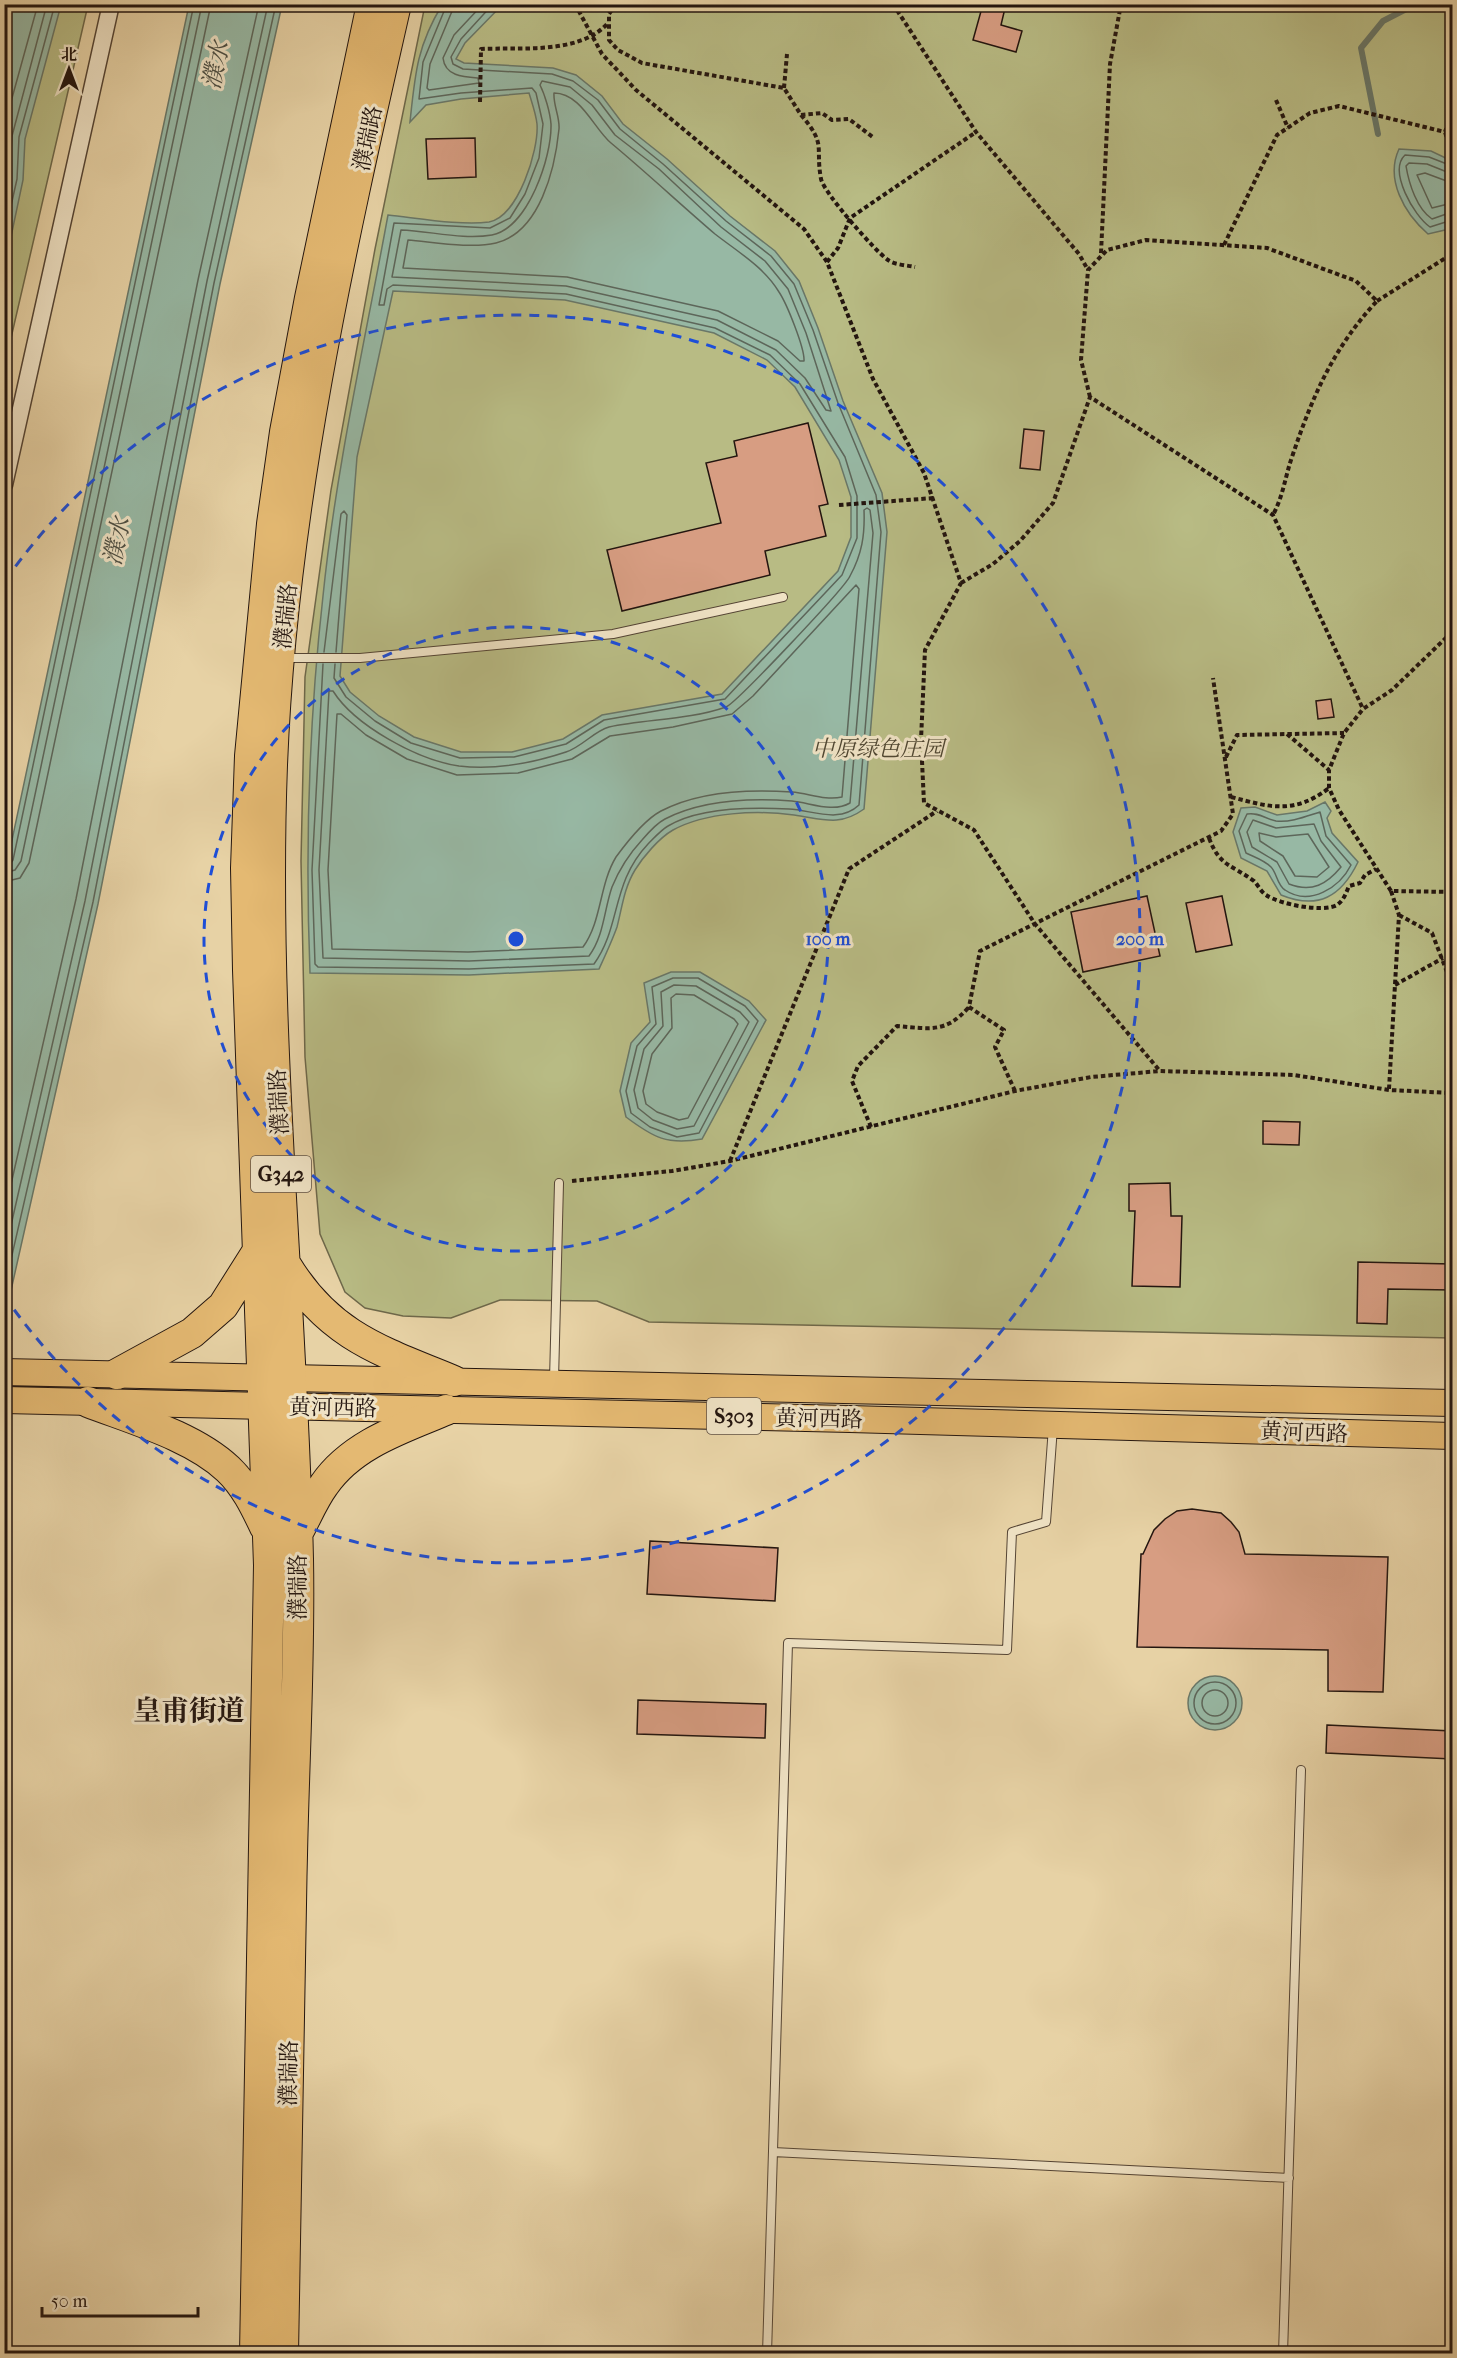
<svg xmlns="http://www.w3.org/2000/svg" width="1457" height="2358" viewBox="0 0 1457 2358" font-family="'IM FELL French Canon','Noto Serif SC',serif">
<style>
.green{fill:#b8bb84;stroke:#6e684a;stroke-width:1.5}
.water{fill:#97b8a4;stroke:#697768;stroke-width:1.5;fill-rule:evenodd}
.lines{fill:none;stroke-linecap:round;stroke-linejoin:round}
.shore{stroke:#5d665a;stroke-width:1.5}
.stream{stroke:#697768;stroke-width:6}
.building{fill:#d79d82;stroke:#23150f;stroke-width:1.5}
.lane-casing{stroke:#544434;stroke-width:10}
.street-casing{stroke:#544434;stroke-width:19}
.primary-casing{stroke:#23150f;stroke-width:28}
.highway-casing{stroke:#23150f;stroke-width:32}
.path{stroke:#23150f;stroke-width:4;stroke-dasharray:4.5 3;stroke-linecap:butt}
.lane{stroke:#efe2c4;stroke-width:8}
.street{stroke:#efe2c4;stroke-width:16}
.primary{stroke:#e4b972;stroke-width:26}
.highway{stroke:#e4b972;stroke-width:30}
.ring{fill:none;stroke:#1d4ed8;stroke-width:3;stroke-dasharray:10 8}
.labels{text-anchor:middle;stroke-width:6;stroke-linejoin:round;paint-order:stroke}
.shield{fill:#efe2c4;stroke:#605245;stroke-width:1.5}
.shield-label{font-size:21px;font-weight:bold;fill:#23150f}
.street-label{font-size:22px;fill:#23150f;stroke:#efe2c4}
.park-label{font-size:22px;font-style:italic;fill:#504732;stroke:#efe2c4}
.water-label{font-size:24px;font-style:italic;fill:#4c4e43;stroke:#efe2c4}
.district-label{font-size:28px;font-weight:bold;fill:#23150f;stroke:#efe2c4}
.centre{fill:#1d4ed8;stroke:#efe2c4;stroke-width:3}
.ring-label{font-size:18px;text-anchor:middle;font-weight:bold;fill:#1d4ed8;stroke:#efe2c4;stroke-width:6;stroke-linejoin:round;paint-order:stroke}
</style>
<rect width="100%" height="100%" fill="#e7d2a5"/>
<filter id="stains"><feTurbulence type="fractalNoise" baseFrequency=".00333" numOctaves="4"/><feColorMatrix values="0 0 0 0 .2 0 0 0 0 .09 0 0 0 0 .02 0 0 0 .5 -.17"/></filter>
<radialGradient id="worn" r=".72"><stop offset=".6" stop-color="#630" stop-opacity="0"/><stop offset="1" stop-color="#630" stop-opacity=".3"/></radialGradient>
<path class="green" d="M5 5H88L5 364Z
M425 5H1452V1338L649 1322 597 1301 500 1300 451 1318 403 1316 365 1308 345 1292 320 1234 305 1057 301 861 305 677 331 490 375 249Z"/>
<path class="water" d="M5 4 61 5 25 139 23 180 5 265Z
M189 5H282L220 284 98 904 5 1317V873Z
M442 5H502L465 43 456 59 464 63 553 68 576 75 602 96 623 124 667 159 730 216 775 251 799 281 818 328 843 401 882 493 887 532 864 809C839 827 823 819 794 815 757 810 706 812 673 830 659 838 643 857 635 870 624 888 622 908 617 927 612 941 605 956 599 969L469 975 310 973C305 847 309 721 323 596 336 468 365 341 388 215 417 218 462 226 489 222 518 217 539 150 537 124 536 114 532 103 529 93L461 99 426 105 410 122C415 74 417 46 442 5ZM393 291 565 300 714 333 767 360 795 387 839 460 851 497V537L838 571 722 694 602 715 563 739 512 752H461L414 737 379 716 350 692 340 676 357 457Z
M1399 149 1431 151 1452 161V224L1445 230 1428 234C1404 213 1385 179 1399 149Z
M1325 802 1331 811 1327 818 1332 833 1358 862C1341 897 1318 910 1281 895L1267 871 1241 858 1233 832 1241 808 1255 807 1277 815 1307 811Z
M671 972H700L749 1001 766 1020 702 1139C667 1145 654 1138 626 1117L620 1091 631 1043 650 1022 644 983Z
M1188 1703a27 27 0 1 1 54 0a27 27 0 1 1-54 0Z"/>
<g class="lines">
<path class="shore" d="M455 4 430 64 427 88 429 90 479 83 478 78C463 77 445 76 443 58L454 35 483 4
M542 81 570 87 592 105 615 135 659 169 721 227 765 261 788 289 806 333 831 411 826 410 805 378 776 350 717 320 566 286 392 277 401 230C430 231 463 240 492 235 528 228 552 157 551 124 550 112 545 95 540 85Z
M554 93C581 93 594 129 611 143 647 173 680 204 715 234 738 252 764 267 779 292 787 304 805 349 804 361H800L778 341 718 311 567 277 403 268 408 240C433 242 471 249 496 243 540 232 555 169 559 129 560 117 553 105 554 93Z
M4 127 38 4
M1452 166 1429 157 1405 155C1388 171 1414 216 1430 227L1452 220
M1452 174 1427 164 1409 163 1406 166C1409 184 1417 209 1432 219L1452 212
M1452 183 1425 173 1417 175 1432 208 1452 203
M4 201 9 178 12 136 47 4
M4 237 17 179 19 137 55 4
M867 508 870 510 873 533 850 803C833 813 811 803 792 801 752 798 702 800 665 819 657 823 648 833 642 840 629 854 619 870 612 887 604 910 604 936 589 956L469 961 323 958 319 870 329 691H333C355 726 418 760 459 766 494 770 533 763 566 752 582 747 594 731 609 727 647 719 689 720 726 707 736 703 844 589 850 576 862 554 865 535 864 510Z
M856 585 859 589 842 797C825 801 808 793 792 792 749 789 699 791 661 811 644 820 627 842 616 857 599 885 602 921 583 947L468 952 332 949 328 870 337 714H341L366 735 407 759 457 775 518 773 572 759 610 736 673 727 732 714 753 696Z
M324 652 341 514 344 511 347 515 336 652
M323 664 312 870 315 964 318 967 469 969 594 964C621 927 611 883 648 844 654 838 661 830 668 826 699 807 753 807 789 809 812 810 839 824 859 805L881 532 876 495 838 403 813 330 794 284 771 256 726 221 663 164 620 129 598 100 573 81 552 74 463 69 453 64 451 57 461 39 493 4
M335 664 334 678 346 697 375 721 411 743 460 758 514 757 566 744 604 720 725 699 842 575 857 538V496L845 457 800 384 770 355 715 328 566 294 393 285 387 289 384 305H379L394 223 490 228 510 218 525 194 539 158 543 124 536 93 532 88 461 93 419 99 423 62 447 4
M1320 812 1326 836 1351 865C1340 887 1310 907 1285 890 1277 885 1277 873 1271 867 1264 860 1254 857 1246 853L1239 831 1247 814C1259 812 1265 819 1276 821 1290 823 1307 816 1320 812Z
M1253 820 1276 828 1314 824 1321 841 1341 867C1327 884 1312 893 1289 884L1277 862 1252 847 1247 832Z
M1259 833 1276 837 1308 834 1329 867 1317 877 1295 876 1283 856 1260 841Z
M4 866 10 864 13 860 194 4
M4 873 15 870 21 861 202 4
M4 882 20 878 29 863 211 4
M673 978H698L745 1006 758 1021 699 1133 677 1137 650 1127 631 1113 626 1091 637 1046 656 1024 652 987Z
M674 985 696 986 740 1012 749 1022 694 1126 677 1129 653 1120 638 1108 634 1090 644 1049 663 1026 661 992Z
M676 994 694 995 734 1019 738 1024 688 1118 679 1120 657 1112 646 1104 643 1091 652 1054 672 1028 671 998Z
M4 1215 76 899 198 280 259 4
M4 1256 85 901 207 281 268 4
M4 1290 93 902 214 283 276 4
M1194 1703a21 21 0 1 1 42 0a21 21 0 1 1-42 0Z
M1202 1703a13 13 0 1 1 26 0a13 13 0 1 1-26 0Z"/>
<path class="stream" d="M1378 134 1361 48 1383 21 1416 4"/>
</g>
<path class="building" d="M983 4H1006L1001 25 1022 31 1016 52 973 40Z
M475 138 476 177 428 179 426 139Z
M808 423 828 504 819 506 826 536 765 551 770 575 622 611 607 550 721 523 706 463 737 456 734 441Z
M1024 429 1044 431 1040 470 1020 468Z
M1331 699 1334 717 1318 719 1316 701Z
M1147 896 1160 956 1083 972 1071 912Z
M1222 896 1232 945 1196 952 1186 903Z
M1263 1121 1300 1122 1299 1145 1263 1144Z
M1170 1183 1171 1216H1182L1180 1287 1132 1286 1135 1211H1129V1184Z
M1358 1262 1452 1264V1290L1388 1289 1387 1324 1357 1323Z
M1192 1509 1221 1513 1231 1522 1239 1532 1245 1554 1388 1557 1383 1692 1328 1691V1650L1137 1647 1141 1554H1143L1154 1530 1165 1519 1177 1511Z
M650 1541 778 1548 775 1601 647 1594Z
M638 1700 766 1704 765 1738 637 1734Z
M1327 1725 1452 1731V1759L1326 1753Z"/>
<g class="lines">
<g class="lane-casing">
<path id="lane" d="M284 658H360L613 634 783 597
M554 1380 559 1183
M773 2152 1289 2178
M767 2354 788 1643 1007 1650 1012 1532 1046 1522 1053 1427
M1283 2354 1301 1770"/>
</g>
<g class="street-casing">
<path id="street" d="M4 485 111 4"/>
</g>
<g class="primary-casing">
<path id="primary" d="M4 1372 1452 1403
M4 1400 850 1419 1452 1436"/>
</g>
<g class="highway-casing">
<path id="highway" d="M286 1265C329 1336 381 1351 454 1381
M117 1374 192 1333 223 1306 259 1249
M88 1402C132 1419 193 1436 228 1469 245 1485 255 1506 265 1527
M297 1534C306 1518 313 1500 324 1485 352 1444 403 1428 446 1410
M255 2354 269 1565 248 970 246 868 250 756 272 524 285 432 310 298 372 4
M283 2354C286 2187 288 2021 292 1855 294 1757 300 1657 298 1559 292 1294 262 1029 272 765 282 508 339 254 396 4"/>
</g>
<path class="path" d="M575 4 602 54 636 90 804 229 827 262 873 379 924 473 961 583 925 650 921 740 924 803 974 830 1035 924 1160 1071
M616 4 609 14V40L618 50 642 63 784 88 801 115 822 113 832 120 849 119 874 138
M893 4 976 132 1079 254 1088 270
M784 88 787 54
M1276 100 1288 128
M480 102 481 49C519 47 578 55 607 24
M801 115C827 145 815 146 821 179 824 193 875 251 888 260 895 265 906 265 915 267
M1452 133 1445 132 1452 155
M1224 245 1277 135 1310 113 1339 106 1445 132 1452 112
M1101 253 1110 64 1121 4
M827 262 838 248 850 218 976 132
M1377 301 1452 254
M1090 397 1081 360 1088 270 1107 250 1146 240 1267 248 1356 281 1377 301C1334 347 1313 395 1293 454 1285 476 1284 494 1273 515
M839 505 934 498
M961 583 993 564 1020 541 1053 503 1090 397 1273 515 1363 709
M1452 632 1392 690 1363 709 1344 733 1329 770V788L1339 810 1391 891 1452 892
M1287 734 1329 770
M1226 757 1237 735 1344 733
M1231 797C1270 807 1294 815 1329 788
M1209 838C1220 867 1231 864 1254 881 1258 885 1261 892 1266 895 1279 904 1323 913 1337 905 1344 900 1346 893 1349 886L1360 883 1365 875 1376 869
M1399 915 1432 933 1452 985
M1395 985 1443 958
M1389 1089 1399 915 1391 891
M1015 1091 995 1047 1004 1030 969 1007 980 951 1221 831 1233 814 1213 678
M871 1127 852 1081 858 1066 897 1026C931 1029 946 1033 969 1007
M730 1161 849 869 937 811
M572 1181 672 1171 730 1161 1015 1091 1091 1077 1160 1071 1294 1075 1389 1090 1452 1093"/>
<use href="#lane" class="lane"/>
<use href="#street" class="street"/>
<use href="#primary" class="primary"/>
<use href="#highway" class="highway"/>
</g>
<g class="ring">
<circle cx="516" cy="939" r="312"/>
<path d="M5 581A624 624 0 1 1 5 1297"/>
</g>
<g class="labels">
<g class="shield">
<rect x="251" y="1156" width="60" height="36" rx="4.5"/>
<rect x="707" y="1398" width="54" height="36" rx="4.5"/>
</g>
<g class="shield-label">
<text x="281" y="1181">G342</text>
<text x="734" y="1423">S303</text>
</g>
<g class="street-label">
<text transform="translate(367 138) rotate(-78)" y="8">濮瑞路</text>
<text transform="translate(285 616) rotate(-84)" y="8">濮瑞路</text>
<text transform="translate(278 1102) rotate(-93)" y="8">濮瑞路</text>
<text transform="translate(333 1407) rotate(1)" y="8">黄河西路</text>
<text transform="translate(819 1418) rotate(1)" y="8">黄河西路</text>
<text transform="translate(1304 1432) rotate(2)" y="8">黄河西路</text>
<text transform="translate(297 1587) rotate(-90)" y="8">濮瑞路</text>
<text transform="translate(288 2073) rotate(-89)" y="8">濮瑞路</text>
</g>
<g class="park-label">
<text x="878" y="756">中原绿色庄园</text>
</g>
<g class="water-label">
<text transform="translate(216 65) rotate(-78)" y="8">濮水</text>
<text transform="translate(117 541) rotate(-78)" y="8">濮水</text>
</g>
<g class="district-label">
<text x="189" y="1720">皇甫街道</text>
</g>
</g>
<circle cx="516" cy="939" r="9" class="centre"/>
<g class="ring-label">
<text x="828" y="945">100 m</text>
<text x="1140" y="945">200 m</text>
</g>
<rect width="1457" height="2358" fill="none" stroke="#e7d2a5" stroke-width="24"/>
<rect x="6" y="6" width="1445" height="2346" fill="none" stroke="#23150f" stroke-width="3"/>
<rect x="12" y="12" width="1433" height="2334" fill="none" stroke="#23150f" stroke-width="1.5"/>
<g transform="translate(69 69)" stroke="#efe2c4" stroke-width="4.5" paint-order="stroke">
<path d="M0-4.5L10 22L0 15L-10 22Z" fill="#23150f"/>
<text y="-9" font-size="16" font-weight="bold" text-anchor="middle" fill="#23150f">北</text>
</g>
<path d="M42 2307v9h156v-9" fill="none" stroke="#23150f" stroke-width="3"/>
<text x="51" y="2307" font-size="18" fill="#23150f" stroke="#efe2c4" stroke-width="4.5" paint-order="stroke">50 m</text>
<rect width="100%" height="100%" filter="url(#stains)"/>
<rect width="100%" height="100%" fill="url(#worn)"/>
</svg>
